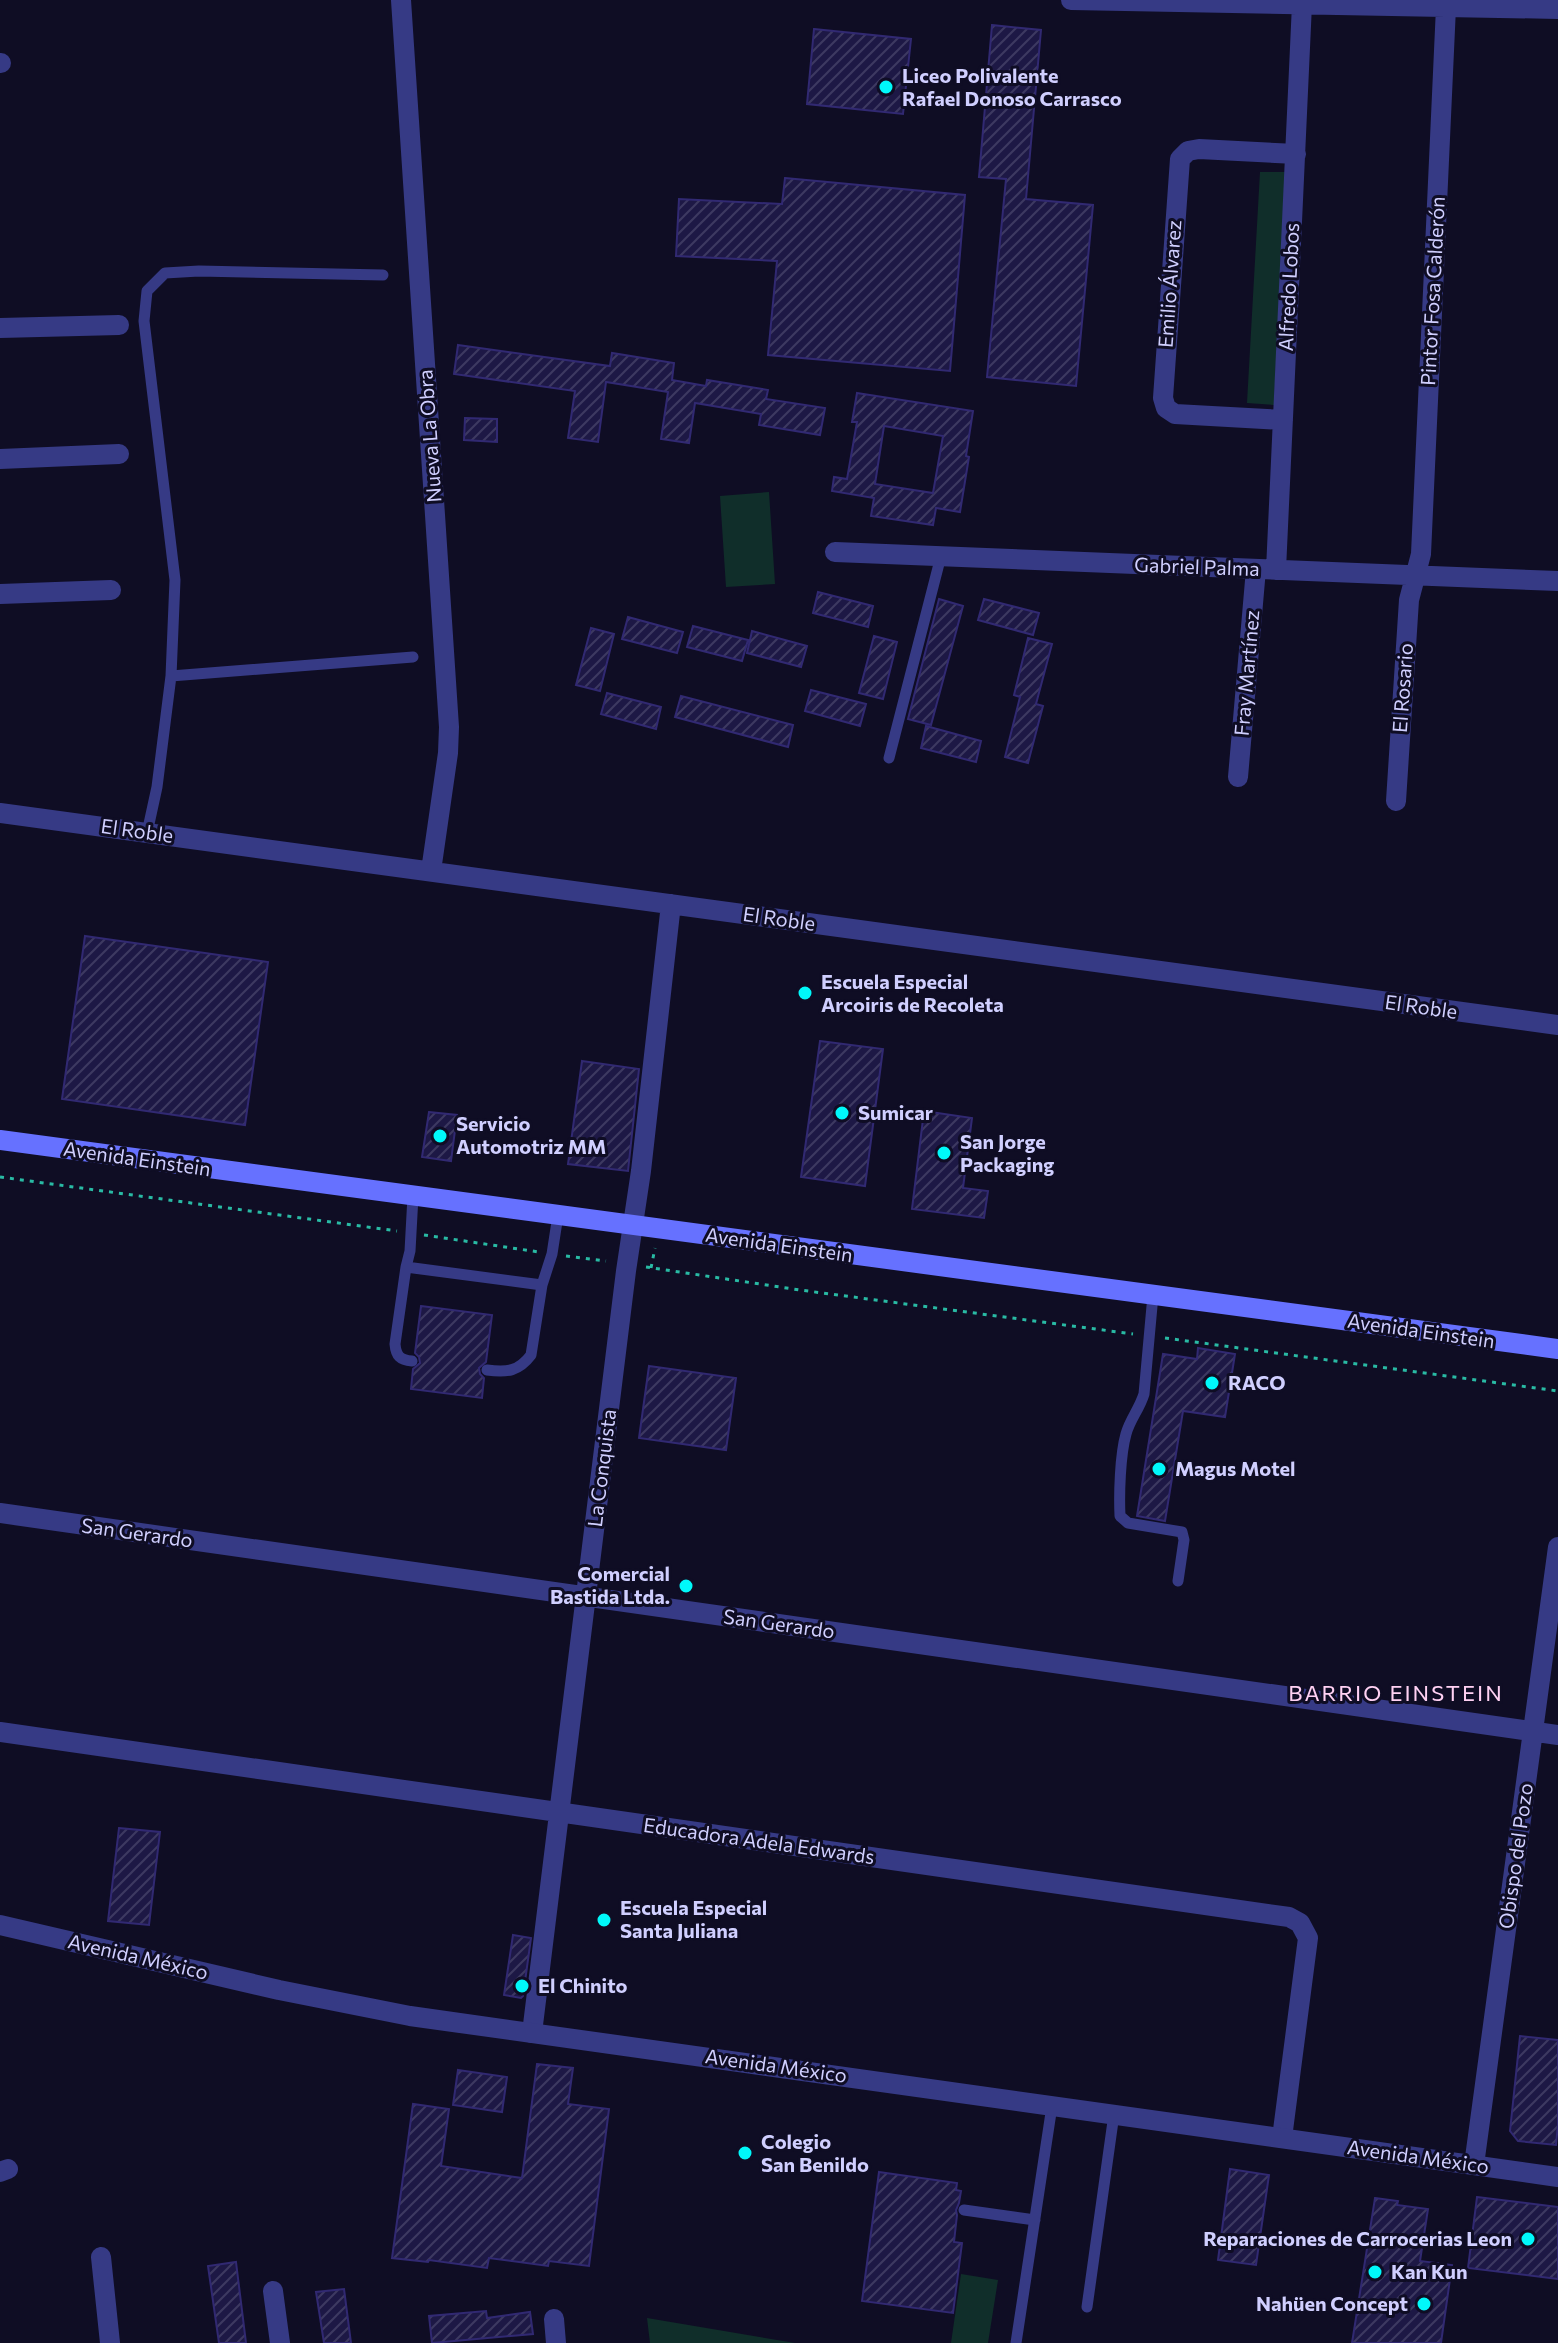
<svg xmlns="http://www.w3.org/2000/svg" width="1558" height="2343" viewBox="0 0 1558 2343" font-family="Commissioner,sans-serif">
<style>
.green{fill:#102e2a}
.building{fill:url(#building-hatch);stroke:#312972;stroke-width:2;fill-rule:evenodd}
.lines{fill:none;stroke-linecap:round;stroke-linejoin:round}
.path{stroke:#29baa4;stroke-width:3;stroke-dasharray:4 6;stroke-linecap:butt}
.service{stroke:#363a85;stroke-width:11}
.minor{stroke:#363a85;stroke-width:20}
.tertiary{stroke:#363a85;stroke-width:20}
.secondary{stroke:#6671ff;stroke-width:20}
.poi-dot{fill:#00f8fa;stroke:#0f0d24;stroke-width:3}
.labels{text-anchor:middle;stroke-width:6;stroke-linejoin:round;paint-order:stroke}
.poi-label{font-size:20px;font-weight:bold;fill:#d0cfff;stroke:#0f0d24;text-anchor:start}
.street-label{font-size:20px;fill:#d0cfff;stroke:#0f0d24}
.neighbourhood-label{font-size:22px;letter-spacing:2px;fill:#ffd1f3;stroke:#0f0d24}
</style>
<defs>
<pattern id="building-hatch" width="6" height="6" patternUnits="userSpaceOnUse" patternTransform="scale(2)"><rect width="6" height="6" fill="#1d1845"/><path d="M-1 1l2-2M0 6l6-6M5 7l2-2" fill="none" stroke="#3d3961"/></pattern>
</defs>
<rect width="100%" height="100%" fill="#0f0d24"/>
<path class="green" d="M1260 172H1285L1274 405 1247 403Z
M769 492 775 584 726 587 720 496Z
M961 2274 998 2280 988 2343H951Z
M647 2318 795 2343H650Z"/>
<path class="building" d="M992 25 1041 30 1026 199 1093 205 1076 386 987 377 1006 179 979 177Z
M814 29 911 39 903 114 807 104Z
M785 178 965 195 950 371 768 355 777 261 676 256 679 199 782 204Z
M458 345 610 366 612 353 674 363 672 380 706 386 707 380 768 390 766 399 825 408 820 435 759 425 761 414 695 403 689 443 661 439 668 392 606 382 598 442 568 438 575 391 454 374Z
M857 393 973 411 966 456 969 457 960 512 936 508 933 525 871 516 874 498 832 491 834 477 847 479 857 422H852ZM884 426 943 436 933 493 875 484Z
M465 418 497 419V442L464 440Z
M818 592 873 606 868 627 813 613Z
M939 599 963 606 931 725 908 719Z
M984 599 1039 613 1033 635 978 620Z
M628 617 683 632 677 653 622 639Z
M693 626 748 640 742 661 687 647Z
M591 628 614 634 600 691 576 685Z
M752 631 807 646 801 667 747 653Z
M874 636 897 642 883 699 859 693Z
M1028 638 1052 644 1036 704 1043 706 1028 763 1005 757 1020 697 1014 695Z
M811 690 866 704 860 726 805 711Z
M607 693 661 707 656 729 601 714Z
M681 696 793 725 788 747 675 717Z
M926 726 981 741 976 762 921 748Z
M85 936 268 962 245 1125 62 1099Z
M820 1041 883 1049 865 1186 801 1177Z
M582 1061 639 1069 628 1171 568 1164Z
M924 1111 972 1118 963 1188 988 1191 984 1218 912 1209Z
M429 1112 457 1115 451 1161 422 1157Z
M421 1306 492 1315 486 1362 479 1368 480 1374 484 1378 482 1398 411 1389 413 1369 420 1363 419 1357 415 1353Z
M1198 1348 1235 1354 1225 1417 1183 1411 1165 1521 1137 1516 1163 1354 1197 1359Z
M649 1366 736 1378 726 1450 639 1438Z
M119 1828 160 1832 149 1925 108 1921Z
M513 1935 531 1938 523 1996 521 1998 504 1995Z
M1520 2036 1558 2040V2124L1556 2145 1518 2141 1510 2131Z
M537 2064 573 2068 568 2104 609 2109 589 2266 549 2261 548 2266 489 2258 487 2268 429 2260 428 2262 392 2258 413 2104 449 2109 441 2166 522 2178Z
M458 2070 507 2077 502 2112 453 2105Z
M1230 2169 1269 2175 1256 2265 1218 2260Z
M879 2172 957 2183 956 2190 961 2191 959 2203 956 2210 957 2215 954 2242 962 2243 953 2313 862 2301Z
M1477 2197 1558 2207V2279L1468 2268Z
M1375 2198 1398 2201 1397 2205 1428 2209 1420 2261 1452 2265 1441 2343H1352Z
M236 2262 246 2343H219L208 2266Z
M344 2289 351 2343H324L316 2292Z
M486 2311 487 2318 530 2312 533 2334 432 2343 429 2316Z"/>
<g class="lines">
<path class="path" d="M0 1177 397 1231
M424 1235 539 1252
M566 1256 606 1261
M646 1267 800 1290 1133 1334
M651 1268 655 1248
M1165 1338 1558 1391"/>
<path class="service" d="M171 676 413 657
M889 758 941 556
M147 833 157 787 171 676 175 580 144 321 147 291 165 273 199 271 383 275
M406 1267 542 1285
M1153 1295 1144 1394C1139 1410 1130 1419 1126 1434 1120 1455 1119 1495 1120 1516L1128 1523 1182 1532 1184 1540 1178 1581
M412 1361C400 1360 396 1356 395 1344L406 1267 410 1251 413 1196
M487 1370C507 1373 519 1371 531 1355L542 1285 552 1254 558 1215
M964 2210 1035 2220
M1087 2307 1114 2114
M1016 2343 1052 2106"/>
<path class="minor" d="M401 0 449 727 448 753 431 871
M1071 0 1558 9
M0 63H1
M0 328 119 325
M1283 420 1175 414 1166 408 1163 398 1180 159 1188 151 1199 149 1296 154
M0 459 119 454
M835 552 1558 581
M1276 570 1302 4
M0 594 111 590
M1238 777 1256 569
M1396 801 1409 600 1421 554 1446 7
M0 813 1558 1025
M0 1513 1558 1735
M0 1732 1289 1917 1300 1923 1308 1938 1282 2138
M532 2033 626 1271 641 1171 671 904
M1474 2165 1558 1547
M0 2172 8 2169
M101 2257 110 2343
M273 2291 280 2343
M554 2319 556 2343"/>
<path class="tertiary" d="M0 1925 279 1990 410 2016 1558 2177"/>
<path class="secondary" d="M0 1140 1558 1349"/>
</g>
<g class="poi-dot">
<circle cx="886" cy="87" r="8"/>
<circle cx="805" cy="993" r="8"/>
<circle cx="842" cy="1113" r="8"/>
<circle cx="440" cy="1136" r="8"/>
<circle cx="944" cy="1153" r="8"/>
<circle cx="1212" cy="1383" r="8"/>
<circle cx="1159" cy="1469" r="8"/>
<circle cx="686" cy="1586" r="8"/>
<circle cx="604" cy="1920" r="8"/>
<circle cx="522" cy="1986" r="8"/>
<circle cx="745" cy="2153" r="8"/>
<circle cx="1528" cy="2239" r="8"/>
<circle cx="1375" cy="2272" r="8"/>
<circle cx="1424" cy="2304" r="8"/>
</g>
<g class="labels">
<g class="poi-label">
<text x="902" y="83">Liceo Polivalente<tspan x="902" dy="23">Rafael Donoso Carrasco</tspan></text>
<text x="821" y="989">Escuela Especial<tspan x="821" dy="23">Arcoiris de Recoleta</tspan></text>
<text x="858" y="1120">Sumicar</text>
<text x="456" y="1131">Servicio<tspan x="456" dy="23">Automotriz MM</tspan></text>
<text x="960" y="1149">San Jorge<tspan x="960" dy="23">Packaging</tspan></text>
<text x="1228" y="1390">RACO</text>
<text x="1175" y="1476">Magus Motel</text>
<text x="670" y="1581" text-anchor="end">Comercial<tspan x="670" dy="23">Bastida Ltda.</tspan></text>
<text x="620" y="1915">Escuela Especial<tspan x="620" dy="23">Santa Juliana</tspan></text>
<text x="538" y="1993">El Chinito</text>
<text x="761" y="2149">Colegio<tspan x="761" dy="23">San Benildo</tspan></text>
<text x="1512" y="2246" text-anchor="end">Reparaciones de Carrocerias Leon</text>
<text x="1391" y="2279">Kan Kun</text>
<text x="1408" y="2311" text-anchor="end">Nahüen Concept</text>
</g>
<g class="street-label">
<text transform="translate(1170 284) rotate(-86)" y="7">Emilio Álvarez</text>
<text transform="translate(1289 287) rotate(-87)" y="7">Alfredo Lobos</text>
<text transform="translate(1433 291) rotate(-87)" y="7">Pintor Fosa Calderón</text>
<text transform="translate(430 436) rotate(-94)" y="7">Nueva La Obra</text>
<text transform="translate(1197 567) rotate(2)" y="7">Gabriel Palma</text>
<text transform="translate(1247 673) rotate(-85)" y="7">Fray Martínez</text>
<text transform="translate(1403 688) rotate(-86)" y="7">El Rosario</text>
<text transform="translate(137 831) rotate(8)" y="7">El Roble</text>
<text transform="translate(779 919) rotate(8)" y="7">El Roble</text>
<text transform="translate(1421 1007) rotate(8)" y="7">El Roble</text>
<text transform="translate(137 1159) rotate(8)" y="7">Avenida Einstein</text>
<text transform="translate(779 1245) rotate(8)" y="7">Avenida Einstein</text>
<text transform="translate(1421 1331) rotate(8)" y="7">Avenida Einstein</text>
<text transform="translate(602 1468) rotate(-83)" y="7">La Conquista</text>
<text transform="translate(137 1533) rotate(8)" y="7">San Gerardo</text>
<text transform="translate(779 1624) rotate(8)" y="7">San Gerardo</text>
<text transform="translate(759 1841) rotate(8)" y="7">Educadora Adela Edwards</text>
<text transform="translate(1516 1856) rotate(-82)" y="7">Obispo del Pozo</text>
<text transform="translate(138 1957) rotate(13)" y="7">Avenida México</text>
<text transform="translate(776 2066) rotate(8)" y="7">Avenida México</text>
<text transform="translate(1418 2157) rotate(8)" y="7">Avenida México</text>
</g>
<g class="neighbourhood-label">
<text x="1396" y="1701">BARRIO EINSTEIN</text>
</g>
</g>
</svg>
